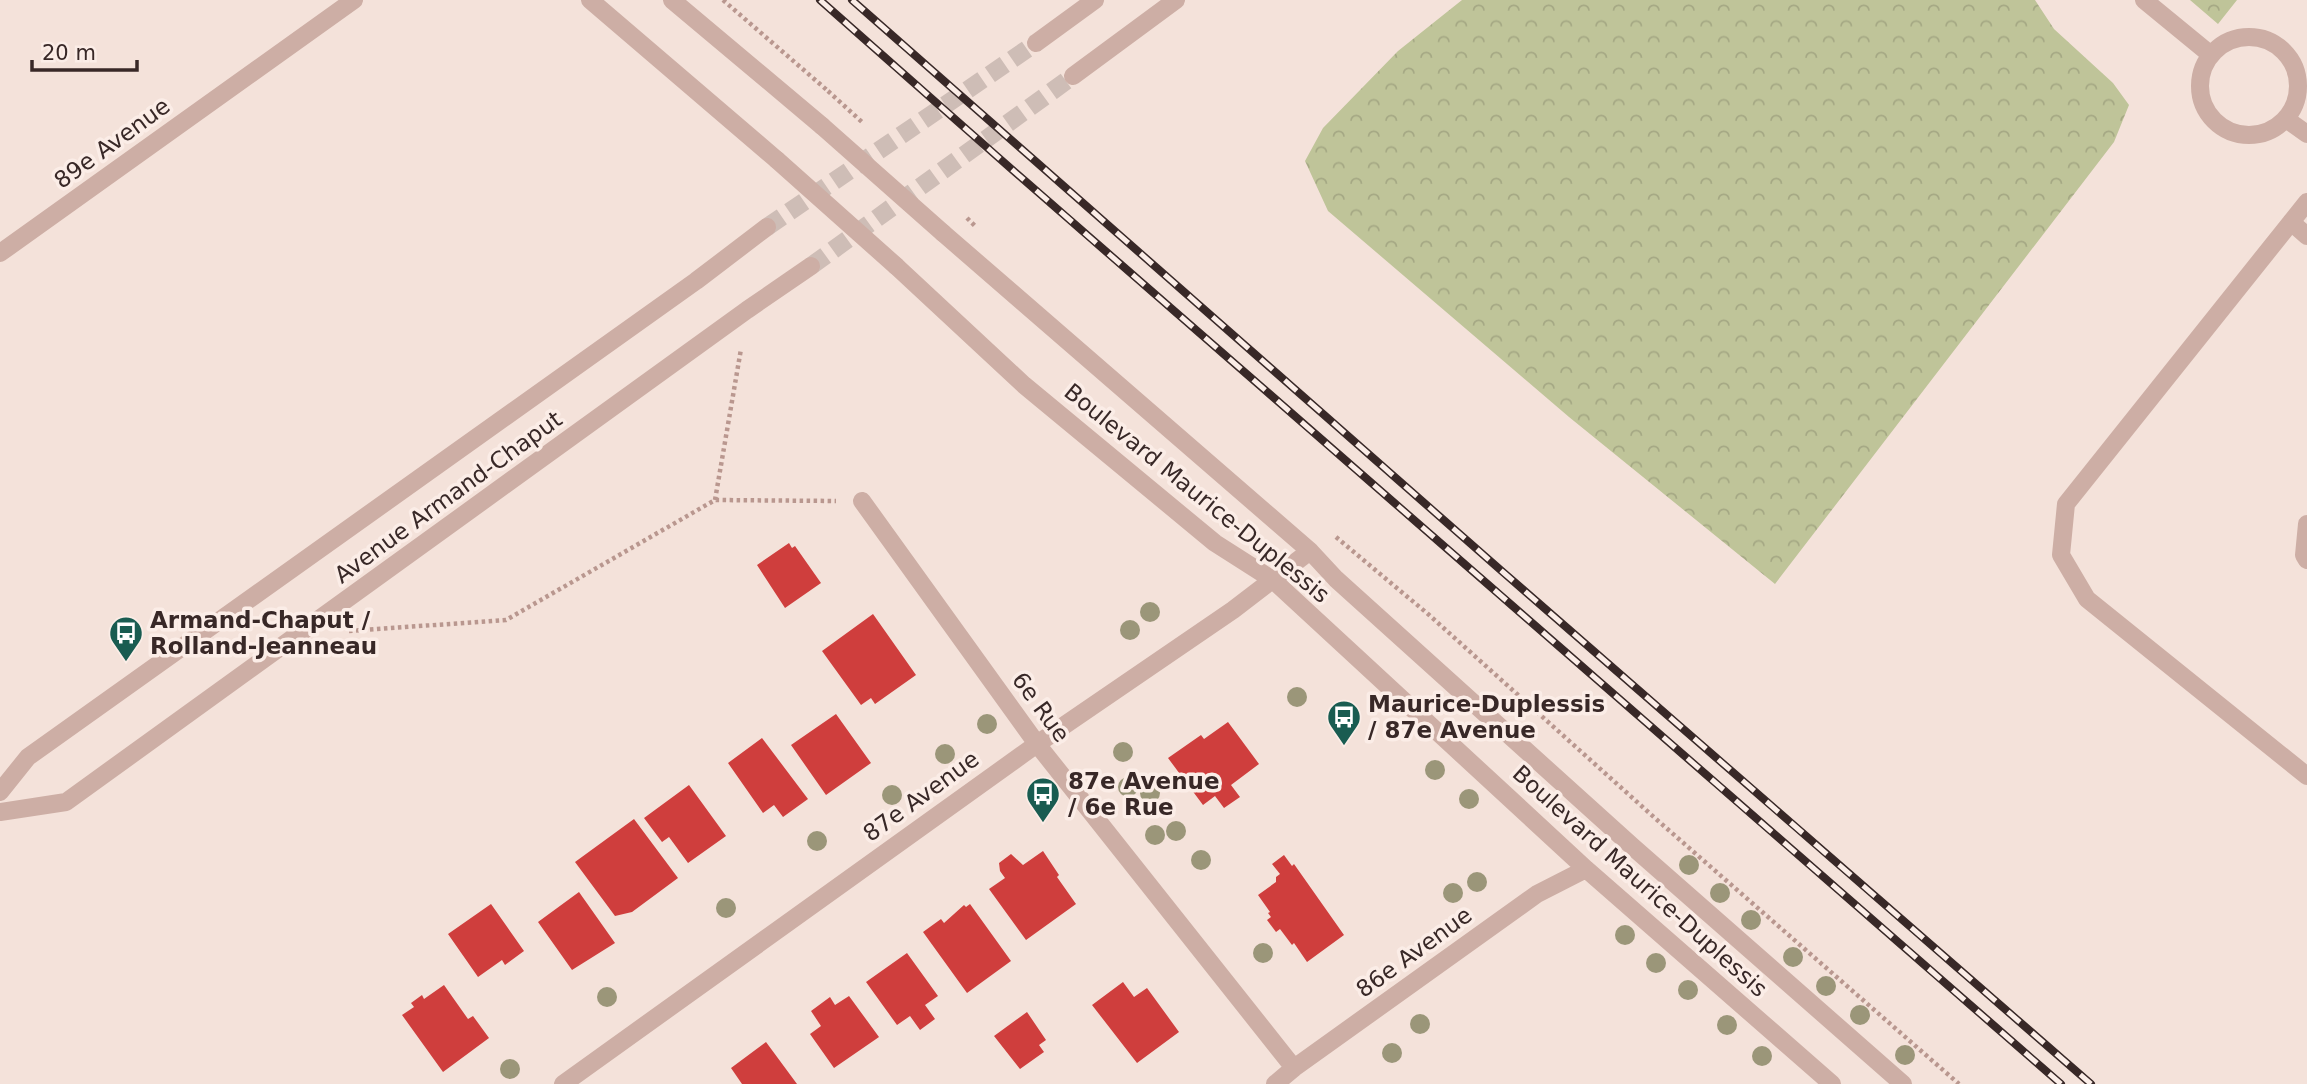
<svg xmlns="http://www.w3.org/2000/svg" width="2307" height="1084" viewBox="0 0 2307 1084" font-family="'DejaVu Sans',sans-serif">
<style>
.forest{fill:url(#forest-crowns)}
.building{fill:#cf3e3d}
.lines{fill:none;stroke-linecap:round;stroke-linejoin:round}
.minor-tunnel{stroke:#cebdb6;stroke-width:18;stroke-dasharray:18 9;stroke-linecap:butt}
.path{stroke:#b9978f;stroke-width:4.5;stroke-dasharray:3.5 3.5;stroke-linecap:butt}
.minor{stroke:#cdaea5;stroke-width:18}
.rail-casing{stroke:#382827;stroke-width:8}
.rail{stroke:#fbede7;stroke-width:5;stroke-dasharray:16;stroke-linecap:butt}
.path-bridge{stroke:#b9978f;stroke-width:4.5;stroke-dasharray:3.5 3.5;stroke-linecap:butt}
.minor-bridge{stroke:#cdaea5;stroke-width:18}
.tree{fill:#9b9679}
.labels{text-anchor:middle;stroke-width:7;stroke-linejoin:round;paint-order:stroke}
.street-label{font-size:23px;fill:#382827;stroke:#fbede7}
.poi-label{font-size:23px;font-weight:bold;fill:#382827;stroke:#fbede7;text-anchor:start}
</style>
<defs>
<pattern id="forest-crowns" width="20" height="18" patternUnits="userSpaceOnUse" patternTransform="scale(1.75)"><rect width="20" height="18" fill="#bfc499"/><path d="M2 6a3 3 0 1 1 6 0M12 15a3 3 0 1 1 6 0" fill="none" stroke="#a5a884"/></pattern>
</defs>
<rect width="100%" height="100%" fill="#f4e2da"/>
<path class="forest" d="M1462 0H2035L2054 29 2113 83 2129 105 2114 142 1775 584 1569 417 1328 211 1305 161 1323 128 1398 51Z
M2190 0H2237L2218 24Z"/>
<path class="building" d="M789 543 792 548 795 546 821 583 785 608 757 565Z
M873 614 916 675 875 704 871 698 861 705 822 651Z
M836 714 871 763 826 795 791 745Z
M1228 722 1259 764 1231 785 1240 797 1224 808 1215 796 1203 805 1168 758 1201 735 1204 739Z
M762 738 808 799 783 817 774 805 763 813 728 763Z
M689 785 726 836 688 863 669 837 662 842 644 818Z
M634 819 678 878 632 912 615 916 575 862Z
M1043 851 1059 875 1057 877 1076 904 1026 940 989 889 1005 878 1000 871 999 863 1011 854 1023 865Z
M1284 855 1292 866 1294 864 1344 935 1307 962 1294 943 1292 945 1280 929 1276 932 1267 920 1271 917 1268 913 1270 912 1258 895 1276 882V877L1280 874 1272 864Z
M579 892 615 943 572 970 538 922Z
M491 904 524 951 505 965 502 960 478 977 448 934Z
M970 904 1011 961 967 993 923 932 941 919 944 923 964 905 966 907Z
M907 953 938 996 925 1005 935 1019 920 1030 910 1016 897 1025 866 982Z
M1123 982 1134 997 1147 988 1179 1032 1137 1063 1092 1005Z
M444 985 468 1019 473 1016 489 1038 443 1072 402 1015 414 1007 411 1003 422 995 424 999Z
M849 996 879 1037 834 1068 810 1034 821 1026 811 1011 830 997 835 1005Z
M1027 1012 1046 1040 1039 1045 1044 1052 1020 1069 994 1036Z
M766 1042 797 1084H742L731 1068Z"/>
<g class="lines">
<path class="minor-tunnel" d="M767 227 1036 43
M811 266 1073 76"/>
<path class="path" d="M723 0 828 91
M715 500 741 349
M1336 537 1428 614 1656 819 1959 1084
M349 631 506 620 715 500 836 501"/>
<path class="minor" d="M590 0 777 160
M672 0 822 126
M2144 0 2211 55
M2200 86a49 49 0 1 1 98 0a49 49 0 1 1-98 0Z
M1036 43 1095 0
M1073 76 1176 0
M2286 119 2307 134
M2307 202 2066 504 2061 555 2087 599 2307 776
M2291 222 2307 236
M943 233 1310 551 1336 579 1633 847 1903 1084
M0 253 354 0
M896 266 1024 385 1215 543 1273 580 1586 869 1832 1084
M862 501 1037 744 1294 1068
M2307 524 2304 555 2307 560
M0 792 28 757 696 281 767 227
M0 812 66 802 747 310 811 266
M563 1084 1037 744 1233 610 1310 551
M1275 1084 1294 1068 1537 894 1586 869"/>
<g class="rail-casing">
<path id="rail" d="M820 0 1016 173 2061 1084
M852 0 1504 573 2091 1084"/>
</g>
<use href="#rail" class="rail"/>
<path class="path-bridge" d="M828 91 862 122
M967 218 976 227"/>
<path class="minor-bridge" d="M822 126 943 233
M777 160 896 266"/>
</g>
<g class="tree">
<circle cx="1150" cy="612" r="10"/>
<circle cx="1130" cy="630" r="10"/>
<circle cx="1297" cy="697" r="10"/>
<circle cx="987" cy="724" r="10"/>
<circle cx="1123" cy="752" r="10"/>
<circle cx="945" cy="754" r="10"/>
<circle cx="1435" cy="770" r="10"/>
<circle cx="1128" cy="787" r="10"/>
<circle cx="1150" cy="793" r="10"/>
<circle cx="892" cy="795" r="10"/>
<circle cx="1469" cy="799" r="10"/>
<circle cx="1176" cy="831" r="10"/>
<circle cx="1155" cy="835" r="10"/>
<circle cx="817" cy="841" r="10"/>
<circle cx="1201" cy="860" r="10"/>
<circle cx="1689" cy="865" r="10"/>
<circle cx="1477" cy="882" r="10"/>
<circle cx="1453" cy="893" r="10"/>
<circle cx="1720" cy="893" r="10"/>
<circle cx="726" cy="908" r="10"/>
<circle cx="1751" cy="920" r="10"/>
<circle cx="1625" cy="935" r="10"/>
<circle cx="1263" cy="953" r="10"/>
<circle cx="1793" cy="957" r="10"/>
<circle cx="1656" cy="963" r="10"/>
<circle cx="1826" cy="986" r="10"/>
<circle cx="1688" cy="990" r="10"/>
<circle cx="607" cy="997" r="10"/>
<circle cx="1860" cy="1015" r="10"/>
<circle cx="1420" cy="1024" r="10"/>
<circle cx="1727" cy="1025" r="10"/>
<circle cx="1392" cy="1053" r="10"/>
<circle cx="1905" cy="1055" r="10"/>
<circle cx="1762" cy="1056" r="10"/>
<circle cx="510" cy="1069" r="10"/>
</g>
<defs>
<g id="bus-pin" transform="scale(1.75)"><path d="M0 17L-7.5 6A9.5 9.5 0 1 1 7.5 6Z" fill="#195c51" stroke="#fbede7"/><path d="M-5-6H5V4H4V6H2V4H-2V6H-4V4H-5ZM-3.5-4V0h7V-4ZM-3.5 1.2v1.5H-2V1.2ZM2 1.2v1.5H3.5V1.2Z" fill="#fff"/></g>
</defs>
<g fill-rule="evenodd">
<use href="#bus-pin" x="126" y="633"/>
<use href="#bus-pin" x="1344" y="717"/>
<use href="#bus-pin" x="1043" y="794"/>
</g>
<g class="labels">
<g class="street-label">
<text transform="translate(112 143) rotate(-36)" y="8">89e Avenue</text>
<text transform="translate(1197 493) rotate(39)" y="8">Boulevard Maurice-Duplessis</text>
<text transform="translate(448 497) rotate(-36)" y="8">Avenue Armand-Chaput</text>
<text transform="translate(1041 707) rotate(54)" y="8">6e Rue</text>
<text transform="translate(921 796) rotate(-36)" y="8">87e Avenue</text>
<text transform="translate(1640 881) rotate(42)" y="8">Boulevard Maurice-Duplessis</text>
<text transform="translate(1414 952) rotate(-36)" y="8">86e Avenue</text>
</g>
<g class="poi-label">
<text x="150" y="628">Armand-Chaput /<tspan x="150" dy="26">Rolland-Jeanneau</tspan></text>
<text x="1368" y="712">Maurice-Duplessis<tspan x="1368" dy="26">/ 87e Avenue</tspan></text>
<text x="1068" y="789">87e Avenue<tspan x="1068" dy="26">/ 6e Rue</tspan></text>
</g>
</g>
<path d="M32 60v10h105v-10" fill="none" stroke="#382827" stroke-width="3.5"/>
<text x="42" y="60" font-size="21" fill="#382827" stroke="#fbede7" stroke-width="5" paint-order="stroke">20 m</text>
</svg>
